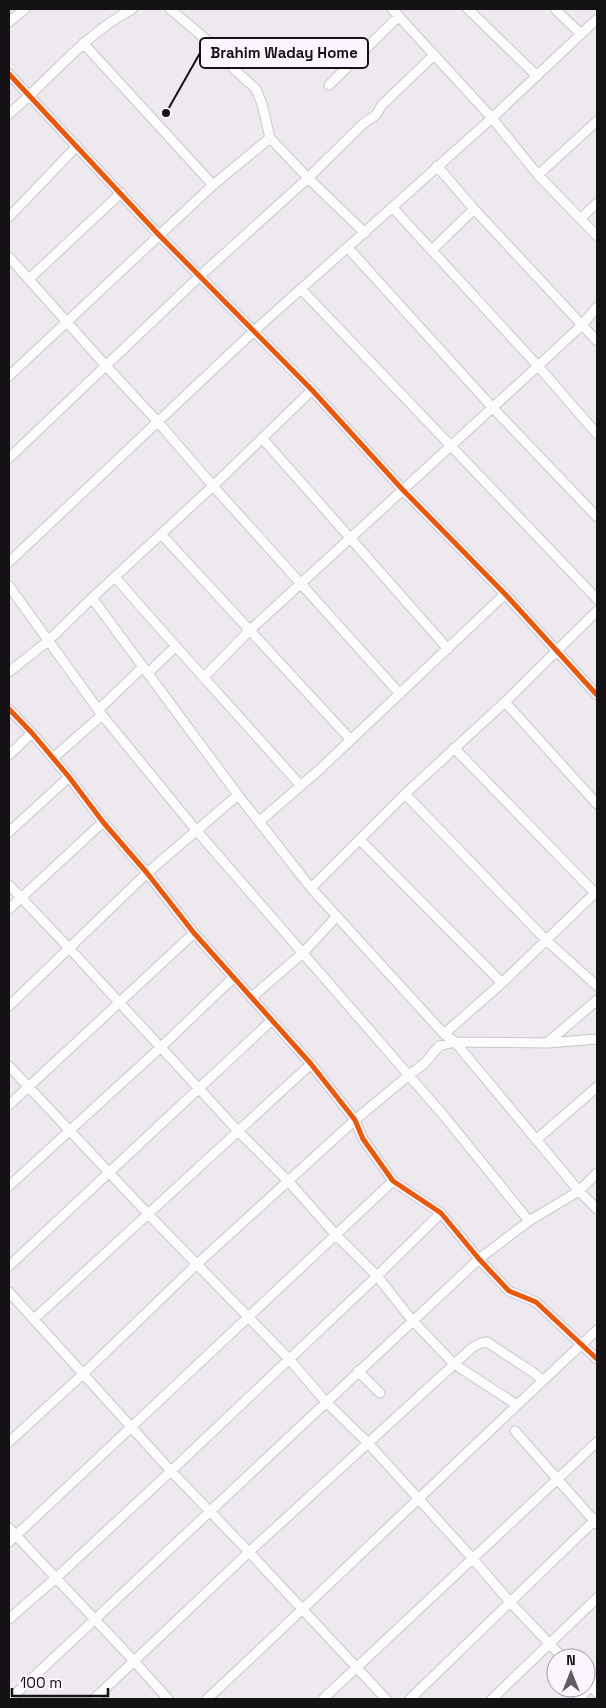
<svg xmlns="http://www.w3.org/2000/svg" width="606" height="1708" viewBox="0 0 606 1708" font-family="'Space Grotesk',sans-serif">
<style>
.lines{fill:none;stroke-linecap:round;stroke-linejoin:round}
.minor-casing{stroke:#cac7cc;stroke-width:11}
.minor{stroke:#fcfcfd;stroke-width:9}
.cycleway-casing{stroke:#fcf5ff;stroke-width:8}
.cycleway{stroke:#e8590c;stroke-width:5}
.leader{fill:none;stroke:#141215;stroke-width:2}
.callout-dot{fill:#141215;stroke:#fcf5ff;stroke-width:2}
.callout{fill:#fcf5ff;stroke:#141215;stroke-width:2}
.callout-label{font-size:15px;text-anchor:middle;font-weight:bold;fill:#141215}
</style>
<rect width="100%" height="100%" fill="#ede9ef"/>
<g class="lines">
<g class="minor-casing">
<path id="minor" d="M170 9 214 46 235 70 256 89 262 104 270 138 308 178 365 233
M392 9 492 118 538 175 597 236
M468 9 537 76
M555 9 581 34
M9 22 25 9
M83 43 213 185
M9 74 159 235 312 390 402 489 505 594 597 695
M329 85 399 16
M9 114C50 79 84 35 132 9
M437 166 474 209 597 341
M538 175 597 121
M392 207 538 366 597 434
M9 217 77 146
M581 218 597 203
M348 248 492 407 597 517
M432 250 474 209
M9 257 106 366 158 422 213 486 400 694
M29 279 121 193
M301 289 597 599
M9 376 213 185 270 138
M262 438 448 649
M9 458 200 276 308 178 364 123 376 115 382 105 434 55
M161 534 351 740
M9 562 254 331 492 118 597 19
M115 577C176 648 239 716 301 786
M9 586 102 715 196 830 445 1117 529 1221
M92 598 238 795 311 888 444 1034 455 1042 579 1191 597 1209
M9 672 48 641 92 598 213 486 312 390
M148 673 175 647
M204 677 249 631 538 366 582 325 597 307
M505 702 597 804
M9 709 32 733 69 777 103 822 147 873 194 933 311 1064 355 1120 363 1139 393 1181 441 1213 479 1259 509 1291 536 1302 597 1359
M98 710 143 667
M454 748 595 893
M9 755 32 733
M53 758 102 715
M405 794 547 941 597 986
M260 821 319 770 505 594
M9 832 69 777
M360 840 502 983
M9 885 69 948 238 1131 289 1182 336 1235 377 1276 412 1320 454 1364 517 1405
M311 888 405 794 505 702 597 611
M9 909 103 822
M252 997 303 953 337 916
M9 1006 147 873 238 795
M444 1034 502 983 597 891
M547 1043 597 1000
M9 1066 148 1214 289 1359 326 1402 368 1443 473 1559 510 1602 563 1658
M9 1105 194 933
M536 1140 597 1087
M9 1186 160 1048 234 977
M9 1266 272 1020
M9 1292 171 1471 249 1552 386 1699
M34 1319 311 1064
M358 1371 380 1393
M515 1431 597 1524
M9 1442 83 1374 197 1264 355 1120 409 1075 424 1064 439 1046 455 1042 547 1043 597 1039
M9 1528 134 1661 168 1699
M9 1542 393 1181
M9 1619 56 1578 171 1471 377 1276 441 1213
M586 1681 597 1693
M10 1699 479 1259 529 1221 579 1191 597 1173
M94 1699 249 1552 473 1347 481 1343 487 1342 534 1373 543 1381
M207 1699C338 1577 466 1452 597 1330
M323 1699 597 1442
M410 1699 597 1518
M492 1699 597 1598
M578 1699 597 1681"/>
</g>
<use href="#minor" class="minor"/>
<g class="cycleway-casing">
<path id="cycleway" d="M9 74 159 235 312 390 402 489 505 594 597 695
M9 709 32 733 69 777 103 822 147 873 194 933 311 1064 355 1120 363 1139 393 1181 441 1213 479 1259 509 1291 536 1302 597 1359"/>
</g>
<use href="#cycleway" class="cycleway"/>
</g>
<path class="leader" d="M166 113L200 53"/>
<circle class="callout-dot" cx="166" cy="113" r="5"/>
<rect class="callout" x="200" y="38" width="168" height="30" rx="5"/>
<g class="callout-label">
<text x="284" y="58">Brahim Waday Home</text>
</g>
<rect width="606" height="1708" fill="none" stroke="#141215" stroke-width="20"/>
<g transform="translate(571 1673)"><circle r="24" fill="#fcf5ff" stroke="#9f9aa1"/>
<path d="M0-4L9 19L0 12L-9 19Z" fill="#605d61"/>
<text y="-8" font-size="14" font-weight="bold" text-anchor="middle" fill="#141215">N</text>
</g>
<path d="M12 1688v8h96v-8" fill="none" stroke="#141215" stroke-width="2.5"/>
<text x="20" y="1688" font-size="15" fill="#141215" stroke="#fcf5ff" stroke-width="4" paint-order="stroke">100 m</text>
</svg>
